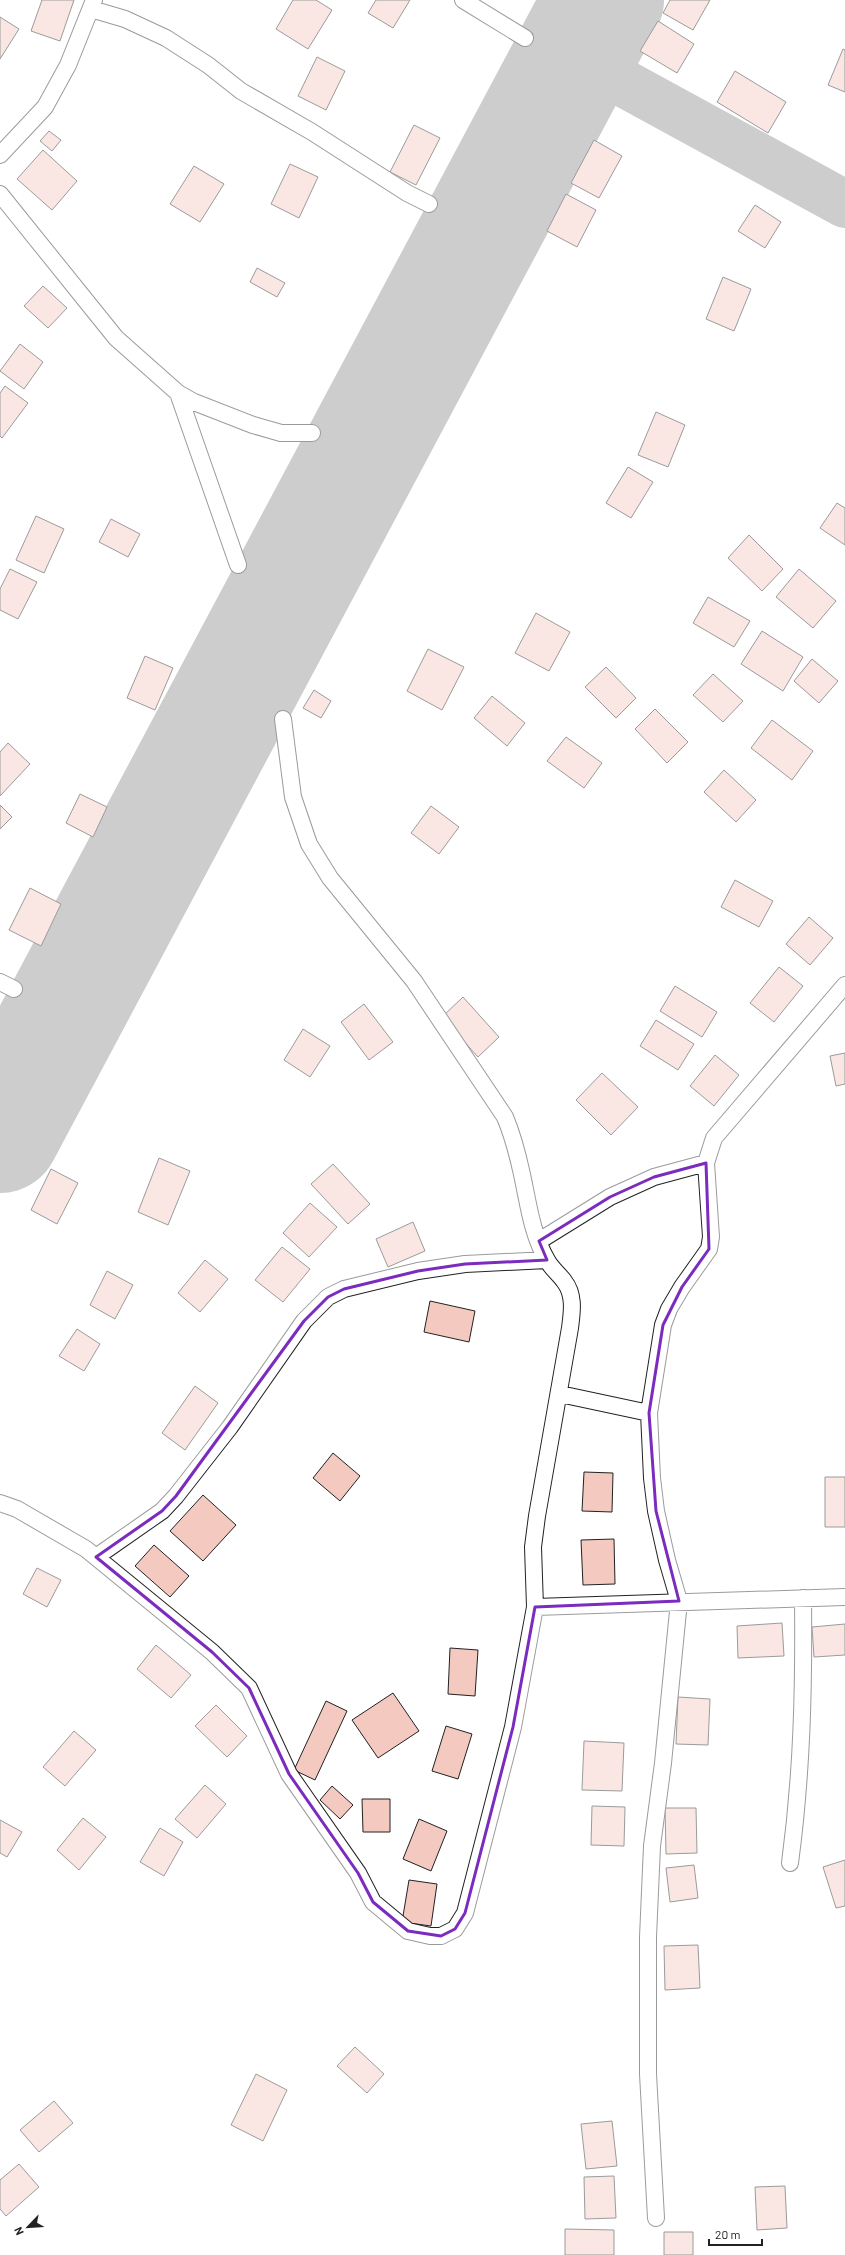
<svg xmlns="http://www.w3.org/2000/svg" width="845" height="2255" viewBox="0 0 845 2255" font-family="Barlow,sans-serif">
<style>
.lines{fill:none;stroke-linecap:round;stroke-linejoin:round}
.taxiway{stroke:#909090;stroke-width:48}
.runway{stroke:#909090;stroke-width:120}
.building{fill:#f3c9c0;stroke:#222}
.minor-casing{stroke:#222;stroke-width:18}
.minor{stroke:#fff;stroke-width:16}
.marked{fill:none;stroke:#7b2cbf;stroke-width:3;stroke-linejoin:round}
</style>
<rect width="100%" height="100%" fill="#fff"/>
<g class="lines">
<path class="taxiway" d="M574 56 845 204"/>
<path class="runway" d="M0 1133 604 0"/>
</g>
<path class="building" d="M42 0H74L60 41 31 31Z
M293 0H316L332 10 308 49 276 29Z
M376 0H410L393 28 368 13Z
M670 0H710L693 30 663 13Z
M0 17 19 29 0 59Z
M658 21 694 44 677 73 640 51Z
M843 49 845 50V92L828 85Z
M317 57 345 71 326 110 298 96Z
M735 71 786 102 768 133 717 102Z
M414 125 440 138 416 185 390 172Z
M49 131 61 140 52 151 40 141Z
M594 140 622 156 599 198 571 183Z
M43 150 77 181 52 210 17 179Z
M290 164 318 177 299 218 271 204Z
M194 166 224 184 200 222 170 204Z
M566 194 596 210 577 247 547 231Z
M755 205 781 222 765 248 738 231Z
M257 268 285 283 277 297 250 282Z
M723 277 751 289 734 331 706 319Z
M43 286 67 308 48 328 24 306Z
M20 344 43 362 24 389 0 371Z
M5 386 28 403 2 438 0 436V393Z
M656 412 685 425 668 467 638 455Z
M628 467 653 482 631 518 606 503Z
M837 503 845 508V545L820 528Z
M36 516 64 529 44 573 16 560Z
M111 519 140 534 128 557 99 542Z
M749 535 783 569 762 591 728 558Z
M10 569 37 582 18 619 0 610V589Z
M799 569 836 601 813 628 776 597Z
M708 597 750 621 734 647 693 623Z
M536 613 570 632 549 671 515 653Z
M762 631 803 657 783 691 741 664Z
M428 649 464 667 442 710 407 691Z
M145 656 173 668 155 710 127 698Z
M812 659 838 681 819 703 794 681Z
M606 667 636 698 616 718 585 687Z
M713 674 743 701 723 722 693 695Z
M314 690 331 701 321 718 303 708Z
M492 696 525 723 507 746 474 718Z
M655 709 688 742 667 763 635 729Z
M772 720 813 751 792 780 751 748Z
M566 737 602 763 584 788 547 761Z
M8 743 30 764 0 796V752Z
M724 770 756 800 736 822 704 792Z
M80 794 107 807 93 837 66 823Z
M0 805 12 817 0 829Z
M431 806 459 827 439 854 411 833Z
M735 880 773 901 759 927 721 907Z
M30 888 61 904 41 946 9 930Z
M809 917 833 938 810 965 786 944Z
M779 967 803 986 774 1022 750 1003Z
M675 986 717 1012 702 1037 660 1011Z
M463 997 499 1037 478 1057 442 1017Z
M364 1004 393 1042 369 1060 341 1022Z
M656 1020 694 1044 678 1070 640 1046Z
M303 1029 330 1046 310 1077 284 1060Z
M845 1053V1084L836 1086 830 1056Z
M715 1055 739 1075 714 1106 690 1086Z
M602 1073 638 1107 611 1135 576 1100Z
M159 1158 190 1171 168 1225 138 1212Z
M333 1164 370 1204 348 1224 311 1184Z
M51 1169 78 1183 57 1224 31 1210Z
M310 1203 337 1227 309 1257 283 1233Z
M413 1222 425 1251 388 1267 376 1239Z
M282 1247 310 1269 283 1302 255 1280Z
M205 1260 228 1279 200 1312 178 1293Z
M107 1271 133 1285 115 1319 90 1305Z
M430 1301 475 1311 469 1342 424 1332Z
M77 1329 100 1344 84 1371 59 1356Z
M195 1386 218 1403 185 1450 162 1433Z
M333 1453 360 1476 340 1501 313 1478Z
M584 1472 613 1473 612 1512 582 1511Z
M825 1477H845V1527H825Z
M203 1495 236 1525 203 1561 170 1531Z
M614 1539 615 1584 583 1585 581 1540Z
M154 1545 189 1576 170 1597 135 1566Z
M37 1568 61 1580 47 1607 23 1594Z
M782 1623 784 1656 738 1658 737 1626Z
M845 1624V1655L814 1657 812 1627Z
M156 1645 191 1675 171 1698 137 1669Z
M450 1648 478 1650 475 1696 448 1694Z
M393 1693 419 1731 378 1758 352 1720Z
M678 1697 710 1699 708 1745 676 1744Z
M326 1701 347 1711 315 1780 294 1770Z
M216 1705 247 1736 227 1757 195 1726Z
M446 1726 472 1734 458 1779 432 1771Z
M74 1731 96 1750 65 1786 43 1767Z
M584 1741 624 1743 622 1791 582 1790Z
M205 1785 226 1804 197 1838 175 1819Z
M332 1786 353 1805 340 1819 320 1800Z
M362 1799H390V1832H363Z
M592 1806 625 1807 624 1846 591 1845Z
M665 1808H696L697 1853 666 1854Z
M83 1818 106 1837 79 1870 57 1850Z
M419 1819 447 1831 431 1871 403 1859Z
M0 1820 22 1832 7 1857 0 1853Z
M160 1828 183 1842 164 1876 140 1862Z
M845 1860V1906L836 1908 823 1867Z
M694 1865 698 1898 670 1902 666 1868Z
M409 1880 437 1884 431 1926 402 1922Z
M698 1945 700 1988 665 1990 664 1946Z
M355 2047 384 2074 367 2093 337 2066Z
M256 2074 287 2090 263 2141 231 2125Z
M54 2101 73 2123 39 2152 20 2130Z
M612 2121 617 2166 586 2169 581 2124Z
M19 2164 39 2187 6 2216 0 2209V2180Z
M614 2176 616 2218 585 2219 584 2177Z
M785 2186 787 2228 757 2230 755 2187Z
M565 2229 614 2230V2255H565Z
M664 2232H693V2255H664Z"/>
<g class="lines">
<g class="minor-casing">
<path id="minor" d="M463 0 525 38
M91 9 125 19 166 38 208 65 241 91 312 132 407 193 429 204
M0 155 45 107 68 65 94 0
M0 194 116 338 178 393 194 402 253 425 281 433H312
M178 393 238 565
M0 982 14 989
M539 1241 610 1197 654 1177 706 1163
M560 1394 649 1413
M0 1503 17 1509 86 1549 212 1652 249 1688 289 1774 358 1873 373 1902 408 1931 430 1936H441L455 1929 465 1913 513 1727 535 1607 533 1547 537 1516 570 1328C572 1312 575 1295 564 1281 559 1274 551 1268 547 1260 531 1233 528 1200 521 1170 517 1152 512 1134 505 1117L414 981 330 878 309 844 293 797 283 719
M96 1557 162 1511 176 1496 230 1427 304 1321 328 1297 344 1289 418 1271 465 1264 547 1260
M535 1607 845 1597
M790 1863C802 1773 804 1689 803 1598
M656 2218 648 2074V1937L652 1846 663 1763 679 1601 667 1560 656 1511 652 1478 649 1413 663 1325 669 1309 682 1287 709 1249 711 1237 706 1163 714 1138 845 985"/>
</g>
<use href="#minor" class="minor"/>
</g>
<path d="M0 0H845V2255H0ZM706 1163 709 1249 682 1287 663 1325 649 1413 656 1511 679 1601 535 1607 513 1727 465 1913 455 1929 441 1936 408 1931 373 1902 358 1873 289 1774 249 1688 212 1652 96 1557 162 1511 176 1496 304 1321 328 1297 344 1289 418 1271 465 1264 547 1260 539 1241 610 1197 654 1177Z" fill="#fff" fill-opacity=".55" fill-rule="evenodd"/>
<path class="marked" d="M706 1163 709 1249 682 1287 663 1325 649 1413 656 1511 679 1601 535 1607 513 1727 465 1913 455 1929 441 1936 408 1931 373 1902 358 1873 289 1774 249 1688 212 1652 96 1557 162 1511 176 1496 304 1321 328 1297 344 1289 418 1271 465 1264 547 1260 539 1241 610 1197 654 1177Z"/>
<g transform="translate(28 2227) rotate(245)" stroke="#ffffff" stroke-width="3" paint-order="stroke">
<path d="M0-3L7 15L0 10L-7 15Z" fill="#222222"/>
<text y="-6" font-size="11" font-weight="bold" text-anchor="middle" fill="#222222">N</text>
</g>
<path d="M709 2239v6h53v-6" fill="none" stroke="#222222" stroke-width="2"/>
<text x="715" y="2239" font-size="12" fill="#222222" stroke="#ffffff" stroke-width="3" paint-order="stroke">20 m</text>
</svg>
